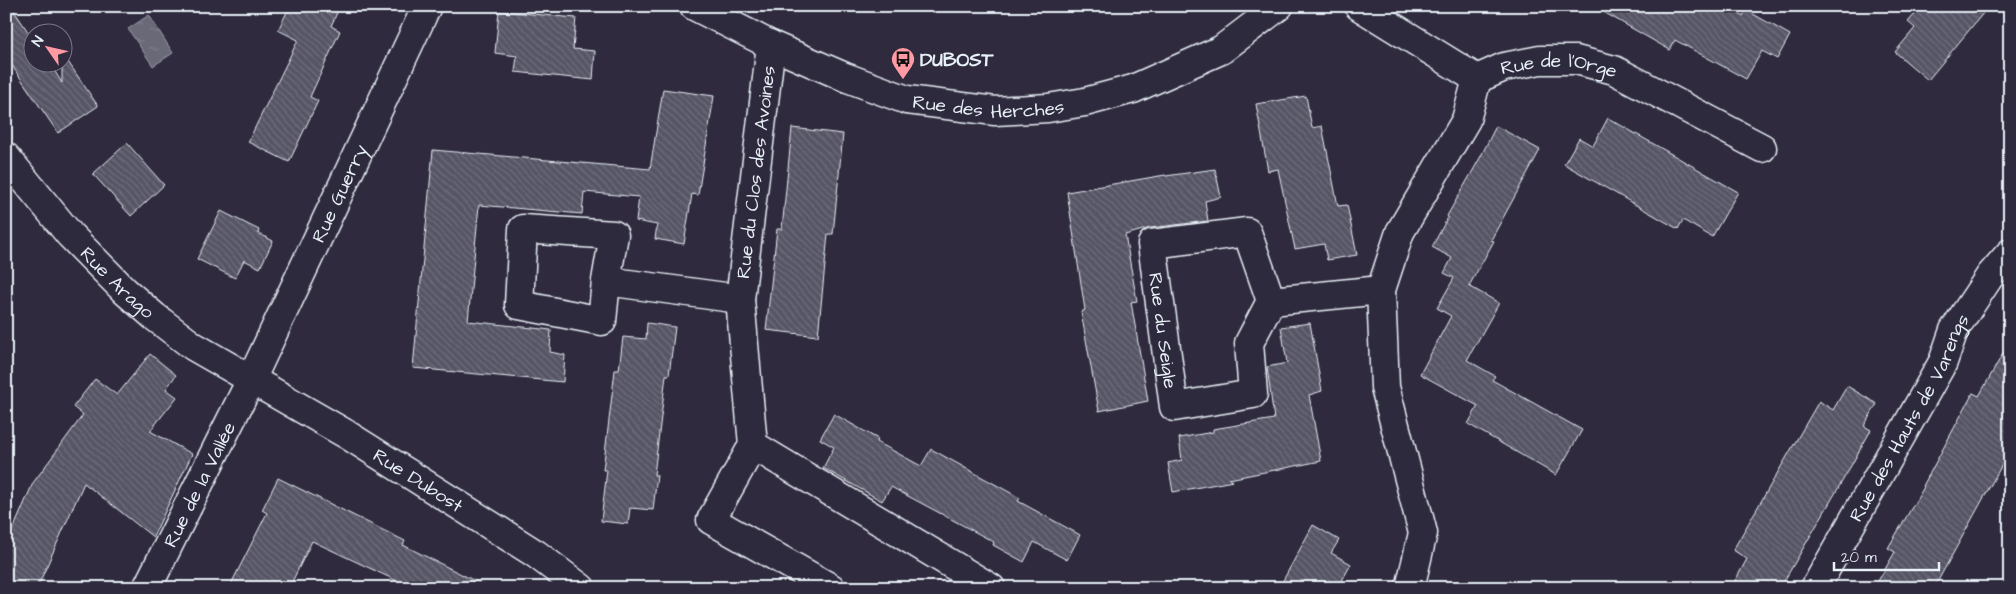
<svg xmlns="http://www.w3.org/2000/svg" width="2016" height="594" viewBox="0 0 2016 594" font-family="'Architects Daughter',sans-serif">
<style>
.water{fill:url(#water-ripples);stroke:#9c9fab}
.building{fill:url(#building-back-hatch);stroke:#e8f1f8}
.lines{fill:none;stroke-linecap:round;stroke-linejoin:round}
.minor-casing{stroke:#e8f1f8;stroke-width:31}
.tertiary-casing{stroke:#e8f1f8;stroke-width:31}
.secondary-casing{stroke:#e8f1f8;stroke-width:31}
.minor{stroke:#2f2a3d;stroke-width:28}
.tertiary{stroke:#2f2a3d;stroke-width:28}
.secondary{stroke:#2f2a3d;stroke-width:28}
.labels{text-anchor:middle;stroke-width:4;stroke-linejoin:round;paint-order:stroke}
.poi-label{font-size:19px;font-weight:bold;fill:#e8f1f8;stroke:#2f2a3d;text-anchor:start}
.street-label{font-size:19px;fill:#e8f1f8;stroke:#2f2a3d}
</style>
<defs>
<pattern id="water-ripples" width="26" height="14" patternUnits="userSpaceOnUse" patternTransform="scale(1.25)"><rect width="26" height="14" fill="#696978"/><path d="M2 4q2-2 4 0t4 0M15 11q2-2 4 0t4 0" fill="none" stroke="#7e7f8c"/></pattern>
<pattern id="building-back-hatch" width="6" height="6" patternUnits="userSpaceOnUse" patternTransform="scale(1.25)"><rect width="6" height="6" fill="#575565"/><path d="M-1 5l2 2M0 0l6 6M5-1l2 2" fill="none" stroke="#6f6e7c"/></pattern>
</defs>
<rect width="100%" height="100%" fill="#2f2a3d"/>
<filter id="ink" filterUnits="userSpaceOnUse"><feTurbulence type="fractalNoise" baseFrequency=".02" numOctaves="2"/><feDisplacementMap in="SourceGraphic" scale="10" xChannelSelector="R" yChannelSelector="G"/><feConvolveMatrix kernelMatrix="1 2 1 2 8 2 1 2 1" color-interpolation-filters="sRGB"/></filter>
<g filter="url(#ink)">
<path class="water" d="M149 15 173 53 153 66 128 29Z"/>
<path class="building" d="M6 6H11L32 38V62H49L62 83V53L98 106 58 133 6 57Z
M290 6H340L331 26 340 31 310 97 318 101 289 162 248 142 298 40 278 30Z
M1593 6H1725L1743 16 1746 10 1790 35 1777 59 1762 51 1746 79 1675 40 1670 50Z
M1922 6H1989L1928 80 1895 52 1915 28 1908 22Z
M499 11 576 18 573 49 595 51 593 80 515 72 517 56 495 53Z
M663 89 714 96 698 195 692 194 684 244 655 239 657 225 636 221 639 197 584 192 582 214 479 205 468 321 551 330 550 352 565 355 563 382 413 368 433 150 650 169Z
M1306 96 1312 128 1322 126 1338 206 1347 205 1357 255 1327 260 1324 244 1295 249 1278 169 1268 171 1256 104Z
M1608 118 1738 192 1712 237 1683 220 1678 229 1564 164 1579 138 1593 146Z
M1496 126 1540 150 1491 240 1494 241 1469 286 1499 303 1467 360 1495 376 1492 380 1582 430 1556 475 1468 424 1478 406 1420 374 1451 316 1437 308 1454 278 1444 273 1452 258 1432 247 1448 217 1447 216 1480 158Z
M792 128 843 134 833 234H828L818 336 766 330 777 229H782Z
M127 143 164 185 131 216 93 174Z
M1215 169 1221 197 1205 201 1208 221 1150 228 1125 235 1137 301 1131 302 1148 401 1099 411 1081 312 1085 310 1067 192 1165 175 1166 176Z
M221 211 259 230 258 233 273 241 260 268 244 260 235 278 197 259Z
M647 323 675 327 669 375H666L654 475H657L653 510 630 508 628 524 601 521 607 470H603L615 370H619L623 337 646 339Z
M1310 323 1322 391 1309 395 1321 461 1229 479 1233 481 1173 492 1168 463 1182 460 1179 438 1213 432V429L1274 419 1267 367 1287 363 1281 327Z
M2010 341V450L1934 588H1874L1895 552 1888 548 1924 487 1923 486 1960 417 1973 393 1979 396Z
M150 354 176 375 166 389 177 397 150 431 192 454 153 537 84 483 37 588H6V546L33 483 83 415 73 407 95 379 117 395Z
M1847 386 1877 404 1864 426 1871 430 1847 473 1780 588H1731L1747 559 1733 550 1819 401 1833 410Z
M834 414 878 439 877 442 921 466 931 449 1020 498 1018 501 1080 535 1067 560 1034 542 1024 562 993 545 994 542 891 487 882 501 823 468 834 447 820 439Z
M278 478 405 541 403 545 489 588H412L312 541 289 588H229L267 513 262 510Z
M1313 525 1339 540 1331 553 1351 564 1338 588H1279Z"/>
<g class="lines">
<g class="minor-casing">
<g id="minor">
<path id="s1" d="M694 6 771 45 845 77 907 100 995 111 1048 108 1085 102 1133 89 1221 50 1279 6"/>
<path id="s2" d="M1359 6 1477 79 1504 67 1540 60H1576L1614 70 1762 148"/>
<path d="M771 45 740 299 753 445 991 588"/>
<path d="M606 281 614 235 523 229 519 305 602 321 606 281 740 299"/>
<path id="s3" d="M1271 301 1247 232 1152 244 1174 407 1253 394 1249 343 1271 301 1381 290"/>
<path d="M753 445 711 520 831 588"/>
<path d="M1410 588 1423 533 1385 387 1381 290 1400 232 1466 120 1477 79"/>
<path id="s4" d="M1815 588 1943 362 1954 330 1990 276 2010 253"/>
</g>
</g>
<g class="tertiary-casing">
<g id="tertiary">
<path id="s5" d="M147 588 251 380 427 6"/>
</g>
</g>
<g class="secondary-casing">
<g id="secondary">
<path id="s6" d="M6 157 70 235 125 291 155 317 193 346 346 434 536 554 581 588"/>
</g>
</g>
<use href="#minor" class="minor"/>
<use href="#tertiary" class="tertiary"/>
<use href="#secondary" class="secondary"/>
</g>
</g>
<defs>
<g id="bus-pin" transform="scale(1.25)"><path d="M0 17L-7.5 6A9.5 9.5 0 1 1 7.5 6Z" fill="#ff9aa2" stroke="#2f2a3d"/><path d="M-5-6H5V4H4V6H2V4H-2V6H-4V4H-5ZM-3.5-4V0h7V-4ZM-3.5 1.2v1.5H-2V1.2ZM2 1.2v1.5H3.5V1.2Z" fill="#111"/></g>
</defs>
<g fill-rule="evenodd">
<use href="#bus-pin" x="903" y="59"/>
</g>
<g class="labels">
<g class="poi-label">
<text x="920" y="66">DUBOST</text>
</g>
<g class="street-label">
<text dy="7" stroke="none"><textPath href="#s2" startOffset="224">Rue de l'Orge</textPath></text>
<text dy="7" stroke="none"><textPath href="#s1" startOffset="315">Rue des Herches</textPath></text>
<text transform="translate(755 172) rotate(-83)" y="7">Rue du Clos des Avoines</text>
<text dy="7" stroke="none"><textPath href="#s5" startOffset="439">Rue Guerry</textPath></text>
<text dy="7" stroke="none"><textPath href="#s6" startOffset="168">Rue Arago</textPath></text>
<text dy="7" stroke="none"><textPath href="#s3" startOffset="256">Rue du Seigle</textPath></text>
<text dy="7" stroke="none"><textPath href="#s4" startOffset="195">Rue des Hauts de Varengs</textPath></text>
<text dy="7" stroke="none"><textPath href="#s6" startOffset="529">Rue Dubost</textPath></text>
<text dy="7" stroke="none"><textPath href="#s5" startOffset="116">Rue de la Vallée</textPath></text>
</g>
</g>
<rect width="2016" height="594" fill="none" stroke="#2f2a3d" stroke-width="25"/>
<rect x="12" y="12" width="1991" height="569" fill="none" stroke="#e8f1f8" stroke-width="2" filter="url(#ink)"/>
<g transform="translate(48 48) rotate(304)"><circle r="24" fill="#2f2a3d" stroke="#797a88"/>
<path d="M0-4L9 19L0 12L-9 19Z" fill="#ff9aa2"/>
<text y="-8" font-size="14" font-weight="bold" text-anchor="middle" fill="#e8f1f8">N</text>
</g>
<path d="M1834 562v8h105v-8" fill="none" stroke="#e8f1f8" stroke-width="2.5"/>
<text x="1841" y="562" font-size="15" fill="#e8f1f8" stroke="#2f2a3d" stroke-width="4" paint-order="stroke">20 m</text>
</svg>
